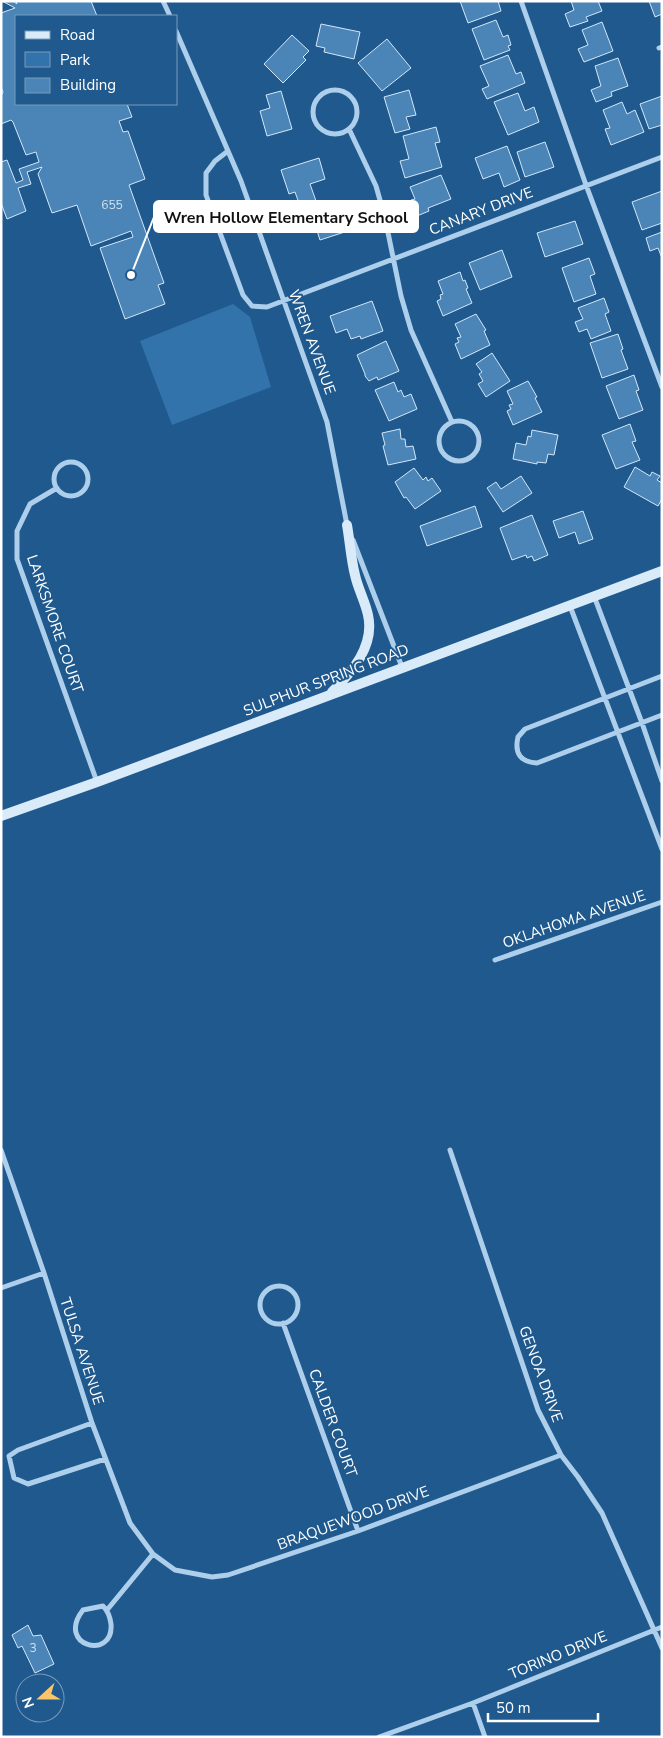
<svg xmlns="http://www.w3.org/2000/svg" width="663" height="1738" viewBox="0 0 663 1738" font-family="'Nunito Sans',sans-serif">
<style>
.green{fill:#3273ab}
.building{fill:#4b85b7;stroke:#d2e7f9}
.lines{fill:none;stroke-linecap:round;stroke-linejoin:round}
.street{stroke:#adcfec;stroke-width:5}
.secondary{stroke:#d9eaf9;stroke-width:10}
.labels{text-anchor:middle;stroke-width:4;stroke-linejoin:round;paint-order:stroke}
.number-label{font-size:12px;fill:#d2e0ed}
.street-label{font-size:15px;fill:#fff;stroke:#1f598d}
.leader{fill:none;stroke:#fff;stroke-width:2}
.callout-dot{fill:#fff;stroke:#1f598d;stroke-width:2}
.callout{fill:#fff;stroke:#fff;stroke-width:2}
.callout-label{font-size:16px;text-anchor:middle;font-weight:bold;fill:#111}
</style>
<rect width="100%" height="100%" fill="#1f598d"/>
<path class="green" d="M233 304 250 317 271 387 172 425 140 341Z"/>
<path class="building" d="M2 1H13L17 4 16 1H91L97 16H16V104H127L132 117 119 121 123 132 128 131 145 179 129 185 164 283 158 285 165 304 125 319 100 248 133 237 131 231 91 246 77 205 52 213 38 174 42 167 27 172 31 184 18 188 26 211 7 219 1 203V162L7 160 16 183 23 180 19 169 39 162 36 152 26 155 13 122 11 120 1 124V96L3 92 1 87V13L15 8Z
M460 1H498L501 11 468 23Z
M571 1H598L602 11 586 17 588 21 570 27 565 14 574 10Z
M649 1H662V14L655 17Z
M496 20 503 37 508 35 511 45 508 46 510 50 484 60 472 29Z
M602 22 613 51 584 62 578 49 588 45 582 30Z
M321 24 360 32 354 59 324 52 325 48 316 46Z
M292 35 309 51 303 57 306 60 283 83 264 64Z
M387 39 411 68 382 91 358 63Z
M508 55 516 74 521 72 525 83 487 99 482 89 489 86 480 66Z
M618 58 628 86 611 92 612 96 596 102 591 90 601 86 595 66Z
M409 90 416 115 406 117 410 129 395 133 384 97Z
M281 91 292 129 267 136 260 111 270 108 266 95Z
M518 93 525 111 534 107 539 122 508 135 494 102Z
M662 96V125L649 129 640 104Z
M622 102 627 114 635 110 644 132 611 145 605 129 610 128 603 110Z
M436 127 440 142 435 143 442 167 405 178 400 161 409 159 403 136Z
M545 142 554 167 525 177 517 152Z
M507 146 520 180 504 187 499 173 483 179 475 158Z
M319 158 325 179 310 184 316 201 300 206 295 192 289 194 281 170Z
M441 175 451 199 428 208 429 211 417 216 411 200 415 199 410 187Z
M662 191V223L642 230 632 202Z
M324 205 327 215 347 208 354 229 320 240 310 209Z
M575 221 583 244 545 257 537 233Z
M662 232V258L658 248 650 251 646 238Z
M502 250 512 277 480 290 469 263Z
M589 258 595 274 590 276 596 294 574 302 562 268Z
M460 272 463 281 465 280 468 288 466 289 472 303 443 316 437 301 441 299 440 295 443 294 438 281Z
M604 298 609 312 605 314 611 331 591 339 587 329 579 332 575 322 583 319 578 308Z
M372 301 383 331 361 339 360 336 351 339 347 329 336 333 330 316Z
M476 314 486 330 484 331 490 345 461 359 455 344 459 342 457 338 461 337 455 324Z
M618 334 623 349 621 350 628 369 602 378 590 343Z
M386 341 399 371 378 380 377 377 369 381 365 376V374L357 355Z
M492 353 510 381 486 397 478 384 483 381 479 374 482 372 476 364Z
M634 375 639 390 636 391 643 410 619 419 606 386Z
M528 381 537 397 535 398 542 412 513 425 507 411 511 409 509 405 513 404 507 391Z
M394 382 398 392 401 390 404 397 411 394 417 409 389 421 375 390Z
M630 424 636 441 632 442 640 460 616 469 602 435Z
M400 429 401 439H405L406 447 413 446 416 459 388 465 383 446 385 445 382 433Z
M532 430 558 435 554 455 548 454 546 463 537 462V464L513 459 516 443 526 445 528 436 531 437Z
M635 467 650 476 652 472 660 476 657 480 662 483V499L658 506 624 487Z
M414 468 423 480 426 477 428 481 432 478 441 491 415 509 406 497 404 498 395 482Z
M521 476 532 493 503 512 487 488 496 482 501 489Z
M475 506 482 527 427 546 420 526Z
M583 511 593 539 579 544 575 532 559 538 553 521Z
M532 515 548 555 534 561 532 556 527 558 526 555 512 560 500 528Z
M28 1625 33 1636 41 1635 54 1664 35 1673 22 1646 18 1648 12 1635Z"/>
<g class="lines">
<path class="street" d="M163 1 170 16
M521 1 586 185 662 387
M176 31 241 181 327 422 347 525
M659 48 662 47
M313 112a22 22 0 1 1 44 0a22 22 0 1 1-44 0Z
M349 129 376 186 385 218 401 296 411 330 452 422
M228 151 215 161 206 173V195L243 295 252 306 267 307 662 157
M439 441a20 20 0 1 1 40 0a20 20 0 1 1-40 0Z
M54 479a17 17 0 1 1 34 0a17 17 0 1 1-34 0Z
M57 488 30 504 17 531V559L97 782
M353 540 402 667
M594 596 642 723 662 781
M570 606 662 849
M662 676 525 729 518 737C514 754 521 762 537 763L662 715
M495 960 662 902
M1 1150 44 1273 92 1423 130 1523 153 1554 175 1570 212 1577 228 1575 358 1531 561 1455
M450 1150 538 1410 561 1455 578 1477 602 1513 662 1648
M260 1305a19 19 0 1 1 38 0a19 19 0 1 1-38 0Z
M1 1288 44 1273
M283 1323 358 1531
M92 1423 18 1450 9 1456 14 1478 28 1484 105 1459
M103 1606C108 1611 110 1616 111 1624 114 1661 55 1646 83 1610Z
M107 1610 153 1554
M473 1703 485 1737
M379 1737 473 1703 662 1627"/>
<path class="secondary" d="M332 692C352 672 375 646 368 615 365 601 358 589 355 575 351 559 350 542 347 525
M1 816 97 782 662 571"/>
</g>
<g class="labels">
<g class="number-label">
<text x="112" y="209">655</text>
<text x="33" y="1652">3</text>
</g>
<g class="street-label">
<text transform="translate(481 211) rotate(-21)" y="5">CANARY DRIVE</text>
<text transform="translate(312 342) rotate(70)" y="5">WREN AVENUE</text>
<text transform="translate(55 624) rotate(71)" y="5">LARKSMORE COURT</text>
<text transform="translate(326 680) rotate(-21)" y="5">SULPHUR SPRING ROAD</text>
<text transform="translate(574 919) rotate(-19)" y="5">OKLAHOMA AVENUE</text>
<text transform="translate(82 1351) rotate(72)" y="5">TULSA AVENUE</text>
<text transform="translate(541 1374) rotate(70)" y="5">GENOA DRIVE</text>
<text transform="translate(333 1423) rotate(70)" y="5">CALDER COURT</text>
<text transform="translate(353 1518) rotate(-20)" y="5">BRAQUEWOOD DRIVE</text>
<text transform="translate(558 1655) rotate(-22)" y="5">TORINO DRIVE</text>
</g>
</g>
<path class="leader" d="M131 275L154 217"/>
<circle class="callout-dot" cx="131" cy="275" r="5"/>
<rect class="callout" x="154" y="201" width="264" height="31" rx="5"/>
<g class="callout-label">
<text x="286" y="223">Wren Hollow Elementary School</text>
</g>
<rect width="663" height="1738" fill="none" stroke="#ffffff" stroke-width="5"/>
<rect x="15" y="15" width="162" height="90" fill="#1f598d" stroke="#799bbb"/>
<rect x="25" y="31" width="25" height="8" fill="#d9eaf9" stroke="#799bbb"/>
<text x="60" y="40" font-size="15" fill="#ffffff">Road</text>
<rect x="25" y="52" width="25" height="15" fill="#3273ab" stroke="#799bbb"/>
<text x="60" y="65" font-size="15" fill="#ffffff">Park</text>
<rect x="25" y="78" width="25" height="15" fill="#4b85b7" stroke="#799bbb"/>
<text x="60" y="90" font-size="15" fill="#ffffff">Building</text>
<g transform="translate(40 1698) rotate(249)"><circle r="24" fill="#1f598d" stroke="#799bbb"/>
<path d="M0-4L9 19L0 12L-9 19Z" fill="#fbc56c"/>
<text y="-8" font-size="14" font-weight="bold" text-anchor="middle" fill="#ffffff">N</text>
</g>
<path d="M488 1713v8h110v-8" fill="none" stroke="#ffffff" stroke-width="2.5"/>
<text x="496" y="1713" font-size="15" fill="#ffffff" stroke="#1f598d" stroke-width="4" paint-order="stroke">50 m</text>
</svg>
